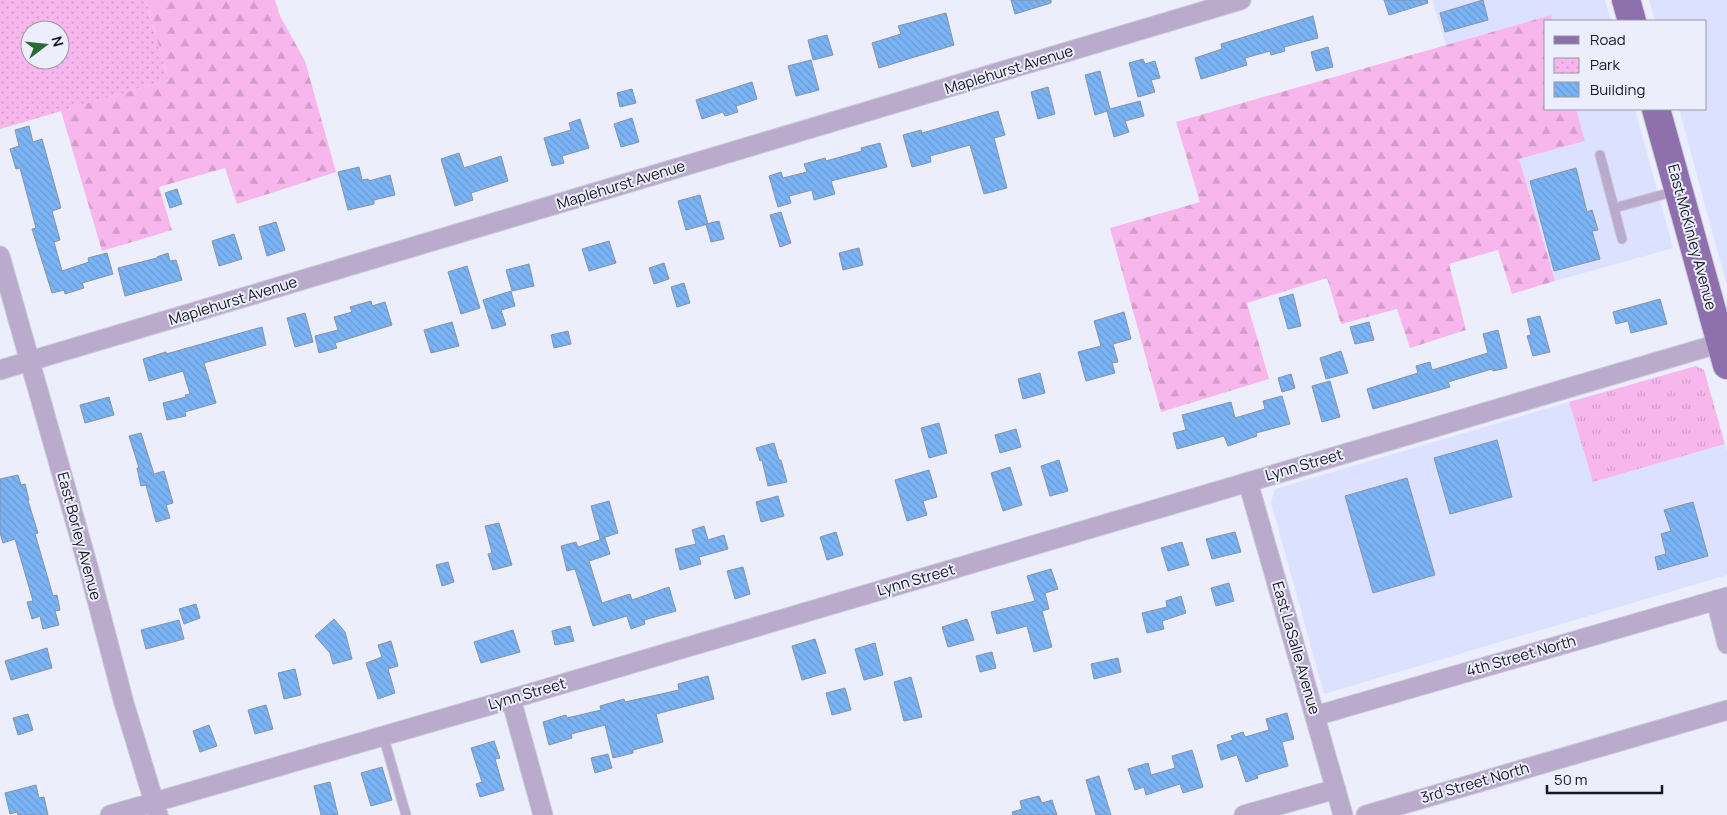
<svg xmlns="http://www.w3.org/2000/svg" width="1727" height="815" viewBox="0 0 1727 815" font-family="Manrope,sans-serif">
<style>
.built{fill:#dce1ff}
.grass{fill:url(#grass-tufts)}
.forest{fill:url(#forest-firs)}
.park{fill:url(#park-dots);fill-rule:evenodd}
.building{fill:url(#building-back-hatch);stroke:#8594a5}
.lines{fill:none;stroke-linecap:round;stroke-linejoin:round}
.service-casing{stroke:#caccd9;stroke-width:11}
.minor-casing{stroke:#caccd9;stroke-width:21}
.primary-casing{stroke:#caccd9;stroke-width:30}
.service{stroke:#baabcd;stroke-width:9}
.minor{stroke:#baabcd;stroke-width:19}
.primary{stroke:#8e70ad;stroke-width:28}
.labels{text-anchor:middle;stroke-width:4;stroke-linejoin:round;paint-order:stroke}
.street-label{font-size:15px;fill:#16171f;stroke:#eceefc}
</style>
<defs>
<pattern id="grass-tufts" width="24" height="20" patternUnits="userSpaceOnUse" patternTransform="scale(1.25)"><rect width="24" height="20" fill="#f7b7ec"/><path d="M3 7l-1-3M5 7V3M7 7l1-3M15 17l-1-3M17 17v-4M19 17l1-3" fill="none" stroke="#d39dca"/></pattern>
<pattern id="forest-firs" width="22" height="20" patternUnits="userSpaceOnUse" patternTransform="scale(1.25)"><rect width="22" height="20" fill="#f7b7ec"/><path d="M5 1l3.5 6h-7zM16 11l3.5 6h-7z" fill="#d39dca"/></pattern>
<pattern id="park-dots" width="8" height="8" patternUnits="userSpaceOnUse" patternTransform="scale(1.25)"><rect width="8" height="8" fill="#f7b7ec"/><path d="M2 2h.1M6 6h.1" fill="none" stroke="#d39dca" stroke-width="1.8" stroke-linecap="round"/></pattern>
<pattern id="building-back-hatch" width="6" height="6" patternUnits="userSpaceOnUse" patternTransform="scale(1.25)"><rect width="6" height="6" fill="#7bb4f6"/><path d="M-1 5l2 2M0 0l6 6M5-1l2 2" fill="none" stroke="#6a9ad2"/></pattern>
</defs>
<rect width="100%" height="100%" fill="#eceefc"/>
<path class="built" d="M1432 0H1605L1611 21H1552L1550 15 1446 45Z
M1649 0H1727V286L1679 109H1706V21H1655Z
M1576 109H1635L1673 248 1555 281 1519 159 1585 141Z
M1569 402 1593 482 1725 444 1727 453V575L1324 694 1271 502 1275 489Z"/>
<path class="grass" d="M1696 366 1704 370 1725 444 1593 482 1569 402Z"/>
<path class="forest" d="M146 0H275L280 16 305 61 336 172 237 204 225 168 159 187 172 230 102 251 61 111 168 80Z
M1551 15 1552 21H1546V109H1576L1585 141 1519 159 1555 281 1512 294 1498 250 1449 264 1466 330 1410 348 1397 309 1341 324 1327 278 1247 303 1269 379 1161 412 1110 228 1200 202 1176 122Z"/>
<path class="park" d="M0 0H146L168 80 0 129ZM30 30H60V60H30Z"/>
<path class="building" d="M1011 0H1051V3L1015 14Z
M1384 0H1427L1428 3 1389 15Z
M1483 0 1488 20 1445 32 1440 13Z
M946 13 954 45 879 68 872 43 901 34 898 26Z
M1313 16 1318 38 1284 47 1285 51 1271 55 1270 51 1245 58 1247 65 1201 79 1195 58 1222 49 1221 44Z
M827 35 833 55 813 60 808 40Z
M1328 47 1333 67 1316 71 1311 52Z
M1143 59 1145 64 1155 61 1160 78 1151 80 1155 92 1138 97 1129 63Z
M811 60 819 90 796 96 788 66Z
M1100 71 1110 109 1140 101 1144 116 1125 121 1129 132 1114 137 1107 111 1095 115 1085 75Z
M752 82 757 99 736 106 738 112 725 116 723 112 702 119 696 100Z
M1048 87 1055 114 1038 119 1031 92Z
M632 89 636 103 620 107 617 93Z
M998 111 1005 135 994 138 1007 188 984 194 970 145 930 156 931 162 912 167 903 135 921 130 922 133Z
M632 118 639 142 621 147 614 124Z
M580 119 589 148 562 156 564 163 552 166 544 138 571 130 569 123Z
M29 126 33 142 42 139 61 208 52 211 60 240 54 242 62 271 89 262 88 258 107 253 113 274 82 283 84 288 65 294 64 290 52 293 32 229 36 228 20 168 16 169 10 149 19 146 15 130Z
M880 143 887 167 831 181 835 194 814 200 812 190 789 196 791 203 778 207 769 176 781 172 783 178 807 172 804 164 825 158 826 161 862 151 861 148Z
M459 153 464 168 501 156 508 181 471 193 473 200 455 206 441 159Z
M359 167 362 180 368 179 369 181 390 175 395 195 374 200V204L348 210 338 172Z
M1576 168 1587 212 1592 210 1598 230 1592 231 1600 259 1554 271 1530 181Z
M177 189 182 204 170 208 165 193Z
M700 195 708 224 686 230 678 201Z
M781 212 791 243 780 247 770 215Z
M719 221 724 239 711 242 706 224Z
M276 222 285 250 267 256 259 227Z
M234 234 242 259 219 266 212 241Z
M609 241 616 263 589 271 582 249Z
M859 248 863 265 843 270 839 253Z
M168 253 170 261 176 260 182 280 125 296 118 268 157 258V257Z
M664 263 669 279 654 284 649 268Z
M529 264 534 286 512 291 506 270Z
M467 266 480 308 461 314 448 272Z
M684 283 690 303 677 307 671 287Z
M511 291 515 306 501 310 506 325 492 329 483 300Z
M1293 294 1301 326 1288 329 1279 298Z
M1660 299 1667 324 1631 333 1628 321 1616 324 1613 312Z
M371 301 372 306 385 302 392 325 335 343 337 348 319 353 315 336 338 330 334 317 352 312 350 307Z
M1124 312 1131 339 1113 344 1118 362 1112 363 1115 373 1086 381 1078 352 1101 346 1094 321Z
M305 313 313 342 295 347 287 318Z
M1540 316 1550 352 1533 356 1527 336 1531 335 1527 319Z
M452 322 459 346 431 353 424 330Z
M1369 322 1374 340 1355 344 1350 327Z
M262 327 266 345 204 363 216 403 185 412 186 416 167 420 163 403 186 397 185 395 190 394 183 371 149 381 143 359 166 352V354Z
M1498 330 1507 368 1493 371 1492 369 1448 382 1450 387 1373 409 1367 389 1418 373 1416 366 1430 362 1432 370 1488 353 1483 334Z
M568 331 571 344 554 348 551 335Z
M1341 351 1348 373 1326 379 1320 358Z
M1040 373 1045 393 1023 399 1018 379Z
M1291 374 1295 388 1282 392 1278 378Z
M1330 381 1340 417 1322 422 1312 386Z
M1282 396 1290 424 1256 433 1257 436 1228 446 1224 436 1177 449 1173 433 1186 430 1182 415 1231 402 1235 418 1265 409 1263 401Z
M109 397 114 415 85 423 80 405Z
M939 423 947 453 929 458 921 428Z
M1016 429 1021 447 1000 453 995 435Z
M141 433 154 474 164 471 173 503 166 505 170 518 156 522 146 485 141 486 137 468H139L129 436Z
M1497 440 1512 497 1450 514 1434 458Z
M774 443 779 460H781L787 482 768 486 762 460 760 461 756 448Z
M1059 460 1068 491 1050 496 1041 466Z
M1010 467 1022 505 1003 511 991 473Z
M929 470 937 497 923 501 927 515 907 521 895 480Z
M18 475 21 485 25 484 29 500 28 501 38 533 35 534 53 596 57 595 60 610 55 611 59 625 43 629 40 616 32 619 27 602 33 601 15 539 3 543 0 533V479Z
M1407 478 1435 575 1373 593 1345 496Z
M778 496 784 516 761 522 756 502Z
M609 501 618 533 600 539 591 506Z
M1693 502 1708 556 1658 570 1655 557 1666 554 1661 534 1671 531 1664 510Z
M499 523 512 565 493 570 488 554 492 553 485 526Z
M704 526 708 540 724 535 728 549 699 557 701 564 680 570 675 549 696 544 692 530Z
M836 532 843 555 827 560 820 537Z
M1235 532 1241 552 1212 559 1206 539Z
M605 538 610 554 589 561 602 603 630 594 632 600 669 587 676 611 644 620 645 624 631 629 627 616 593 626 575 569 567 571 561 546 576 542 578 547Z
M1182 542 1189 565 1168 571 1161 548Z
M448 562 454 582 442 586 436 565Z
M743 567 750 594 735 599 727 571Z
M1051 569 1058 589 1045 593 1049 609 1042 611 1052 647 1034 652 1027 626 997 634 991 612 1035 601 1027 576Z
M1229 583 1234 601 1216 606 1211 588Z
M1181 596 1186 613 1162 621 1164 629 1147 633 1142 613 1167 607 1166 601Z
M196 604 200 618 184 624 179 609Z
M334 619 345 632 352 659 333 664 330 653 315 636Z
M967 619 974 640 948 647 942 627Z
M179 620 184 639 146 649 141 630Z
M570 626 574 641 555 645 552 631Z
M513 630 520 652 481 663 474 642Z
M815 639 826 673 802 680 792 646Z
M391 641 398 666 388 669 395 693 378 699 366 663 382 657 378 645Z
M875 643 883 675 864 680 855 649Z
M47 648 52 668 11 680 5 661Z
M992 652 996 668 980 672 976 656Z
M1118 658 1121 672 1094 679 1091 664Z
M295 669 301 695 284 699 278 673Z
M708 676 714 699 656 714 663 742 633 750V753L613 758 605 725 571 734 572 738 549 745 543 722 566 715 567 718 601 710 600 706 624 699 625 702 679 690 678 684Z
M911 677 922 717 904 721 894 682Z
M845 688 851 710 832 715 826 693Z
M266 705 273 729 255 734 248 710Z
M1287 713 1294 739 1282 742 1288 766 1257 775 1258 778 1246 782 1237 755 1221 760 1217 745 1233 740 1231 736 1243 732 1245 737 1269 730 1266 719Z
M28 714 33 730 18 735 13 718Z
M209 725 217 746 200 752 193 731Z
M494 741 500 758 495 759 504 790 480 797 476 784 482 782 471 748Z
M1192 750 1203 787 1183 793 1180 784 1146 795 1144 787 1135 790 1128 769 1148 763 1151 775 1175 768 1172 756Z
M608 754 612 768 595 773 591 758Z
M382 767 392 800 371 806 361 773Z
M1099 776 1111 815H1096L1086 780Z
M330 782 338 815H321L314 786Z
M36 785 39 798 44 797 48 815H18L17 812 10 814 5 793Z
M1039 796 1042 803 1052 800 1057 815H1013L1012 812 1022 809 1020 801Z"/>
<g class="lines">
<g class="service-casing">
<path id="service" d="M1600 155 1614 208 1676 191
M1614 208 1622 239
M383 735 406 815"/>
</g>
<g class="minor-casing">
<path id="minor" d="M0 256 89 570 124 703 158 815
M0 370 1241 0
M1248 482 1343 815
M1716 600 1727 644
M511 699 543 815
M1315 716 1727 597
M110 815 511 699 1721 343
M1244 815 1336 789
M1366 815 1727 710"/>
</g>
<g class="primary-casing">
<path id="primary" d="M1626 0 1632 21
M1656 109 1727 365"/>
</g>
<use href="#service" class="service"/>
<use href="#minor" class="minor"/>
<use href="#primary" class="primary"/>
</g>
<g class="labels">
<g class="street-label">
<text transform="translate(1009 70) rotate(-17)" y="5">Maplehurst Avenue</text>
<text transform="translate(621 185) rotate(-17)" y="5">Maplehurst Avenue</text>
<text transform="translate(1692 237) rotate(75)" y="5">East McKinley Avenue</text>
<text transform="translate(233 301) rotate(-17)" y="5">Maplehurst Avenue</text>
<text transform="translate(1304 465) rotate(-16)" y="5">Lynn Street</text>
<text transform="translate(79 536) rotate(75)" y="5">East Borley Avenue</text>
<text transform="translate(916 580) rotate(-16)" y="5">Lynn Street</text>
<text transform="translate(1296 648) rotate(74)" y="5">East LaSalle Avenue</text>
<text transform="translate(1521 656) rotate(-16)" y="5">4th Street North</text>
<text transform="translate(527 694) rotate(-16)" y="5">Lynn Street</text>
<text transform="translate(1475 783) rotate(-16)" y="5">3rd Street North</text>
</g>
</g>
<rect x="1544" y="20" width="162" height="90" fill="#eceefc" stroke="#9698a4"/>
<rect x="1554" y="36" width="25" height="8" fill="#8e70ad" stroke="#9698a4"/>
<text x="1590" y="45" font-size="15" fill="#16171f">Road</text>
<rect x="1554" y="58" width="25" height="15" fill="url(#park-dots)" stroke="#9698a4"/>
<text x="1590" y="70" font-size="15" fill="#16171f">Park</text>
<rect x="1554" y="82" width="25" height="15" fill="url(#building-back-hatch)" stroke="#9698a4"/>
<text x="1590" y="95" font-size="15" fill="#16171f">Building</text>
<g transform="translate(45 45) rotate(74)"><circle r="24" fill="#eceefc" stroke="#9698a4"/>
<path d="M0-4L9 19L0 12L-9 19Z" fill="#296a34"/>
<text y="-8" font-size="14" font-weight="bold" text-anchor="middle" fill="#16171f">N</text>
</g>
<path d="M1547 785v8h115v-8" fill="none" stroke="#16171f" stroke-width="2.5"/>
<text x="1554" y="785" font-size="15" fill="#16171f" stroke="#eceefc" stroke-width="4" paint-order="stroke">50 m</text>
</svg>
